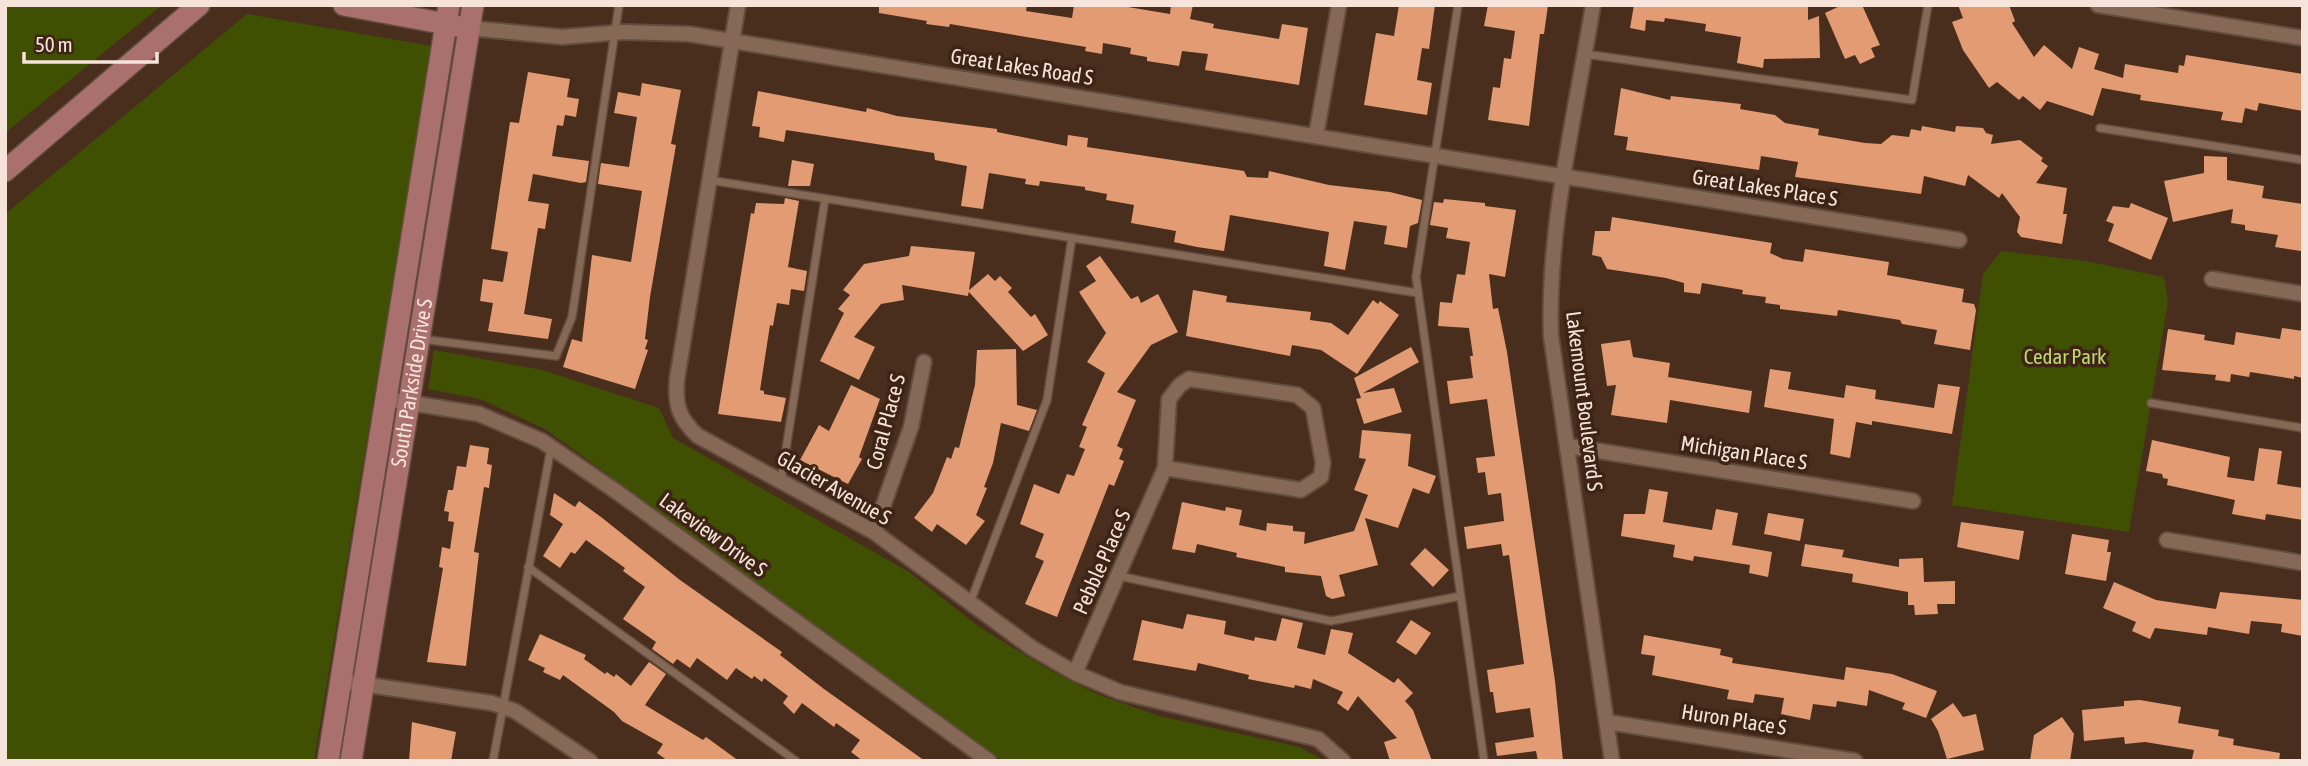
<svg xmlns="http://www.w3.org/2000/svg" width="2308" height="766" viewBox="0 0 2308 766" font-family="'Asap Condensed',sans-serif">
<style>
.green{fill:#405003}
.building{fill:#e29b72}
.lines{fill:none;stroke-linecap:round;stroke-linejoin:round}
.lane-casing{stroke:#624c3d;stroke-width:10}
.street-casing{stroke:#624c3d;stroke-width:18}
.secondary-casing{stroke:#624c3d;stroke-width:24}
.lane{stroke:#866856;stroke-width:7}
.street{stroke:#866856;stroke-width:14}
.secondary{stroke:#a9706d;stroke-width:21}
.labels{text-anchor:middle;stroke-width:7;stroke-linejoin:round;paint-order:stroke}
.street-label{font-size:21px;fill:#f6e4da;stroke:#3e2415}
.park-label{font-size:21px;fill:#bdd974;stroke:#3e2415}
</style>
<rect width="100%" height="100%" fill="#492e1e"/>
<path class="green" d="M5 5H162L5 133Z
M247 14 432 46 314 761H5V214Z
M2001 251 2085 261 2164 277 2168 302 2129 532 1952 505 1983 274Z
M434 350 542 370 659 408 673 438 909 572 979 627 1053 672 1099 695 1159 716 1299 747 1325 761H1003L545 429 480 399 428 389Z"/>
<path class="building" d="M879 5H1027L1026 11 1072 18 1074 5H1116L1170 14 1171 5H1193L1190 19 1214 24 1213 28 1279 39 1282 24 1308 28 1299 85 1205 70 1208 54 1182 51 1179 66 1147 61V57L1130 54 1131 48 1103 43 1102 54 1085 51 1086 47 950 24 949 27 926 24 927 21 879 13Z
M1399 5H1435L1429 49 1422 48 1417 80 1432 83 1427 115 1364 105 1376 33 1394 36Z
M1488 5H1548L1544 34H1540L1529 126 1488 120 1493 87 1500 88 1504 58 1511 59 1515 31 1484 26Z
M1634 5 1808 6V20L1819 16 1820 58 1764 59 1763 68 1737 63 1741 37 1705 31 1706 24 1665 18 1664 22 1646 20 1645 31 1630 28Z
M1842 5H1862L1880 45 1871 48 1875 57 1860 64 1855 55 1845 59 1825 13Z
M1958 5H2009L2015 21 2012 23 2034 57 2044 45 2072 69 2079 47 2099 54 2094 69 2123 78 2125 64 2178 73 2179 65 2184 66 2186 55 2303 74V111L2259 103 2257 111 2245 108 2242 123 2221 120 2223 112 2140 100 2141 95 2102 88 2093 116 2047 101 2040 110 2023 96 2019 100 1997 82 1989 88 1963 50 1952 22 1963 18Z
M528 72 570 79 567 97 579 99 576 117 565 115 563 126 557 125 552 156 589 161 586 182 581 183 533 174 528 201 549 204 545 229 538 228 524 314 552 319 548 339 488 331 493 303 480 301 483 279 503 282 508 252 491 249 510 122 519 123Z
M642 83 681 90 671 144 676 145 650 297 645 339 648 340 645 349 648 350 635 389 563 367 572 339 582 342 592 255 631 262 642 191 598 184 601 163 629 167 637 117 614 113 618 92 640 96Z
M1621 88 1670 100 1671 96 1741 104 1740 109 1775 115 1785 123 1819 129 1818 135 1865 143 1881 144 1892 135 1909 137 1911 129 1921 131 1922 126 1955 132 1956 126 1983 128 1986 133 1993 135 1991 144 2020 140 2043 158 2041 161 2048 166 2036 183 2067 188 2063 214H2067L2062 244 2021 237 2017 232 2020 217 2002 193 1999 198 1968 175 1965 186 1924 176 1921 194 1795 177 1798 162 1761 156 1759 170 1626 150 1628 137 1614 135Z
M758 91 866 112 867 108 897 116 997 129V132L1067 146 1068 135 1088 138 1087 147 1244 171 1247 177 1268 178 1269 171 1329 185 1390 192 1422 200 1418 223 1410 226 1407 248 1384 244 1387 226 1354 221 1345 270 1324 266 1329 232 1230 215 1224 251 1197 247 1174 242 1176 231 1131 223 1134 205 1106 200 1107 194 1085 190V187L1040 181 1039 186 1025 184 1026 179 989 173 983 209 961 206 967 166 935 160 934 153 786 130 784 142 759 137 760 127 752 126Z
M2204 156 2227 157V180L2264 186 2262 198 2303 204 2301 251 2275 247 2278 235 2245 230V225L2231 223 2233 209 2173 222 2164 181 2204 173Z
M792 160 814 164 810 186H788Z
M785 198 799 201 788 267 807 271 804 291 791 289 789 305 777 303 773 326 770 325 760 390 764 391V394L786 398 781 422 718 414 751 213 754 214 756 203 784 204Z
M1444 199 1485 203V206L1516 210 1505 277 1489 274 1493 309 1498 308 1507 352 1555 681 1563 761H1538L1536 751 1497 756 1495 743 1534 737 1530 708 1496 713 1493 692H1490L1487 670 1524 664 1509 555 1503 556 1501 544 1467 549 1464 527 1504 521 1501 493 1488 495 1485 472 1478 473 1476 458 1495 456 1487 399 1450 404 1447 381 1473 378 1470 356H1473L1469 328 1438 326 1440 302 1452 303 1457 274 1465 275 1470 242 1446 238 1448 228 1430 225 1434 202 1443 203Z
M2131 203 2168 218 2151 260 2108 241 2114 224 2106 221 2113 206 2129 208Z
M1612 217 1772 243 1770 253 1783 259 1803 262 1805 249 1889 262 1887 275 1964 289 1962 302 1974 304 1976 310 1970 350 1934 344 1937 330 1902 324 1900 320 1838 310 1837 316 1780 309V305L1765 303 1766 297 1742 294 1743 290 1702 283 1700 294 1684 292V283L1666 278 1607 269 1601 257 1592 255 1595 231H1610Z
M911 246 975 252 968 296 902 285 904 300 881 304 854 337 875 347 859 380 820 361 844 313 838 309 850 295 843 290 864 264 909 256Z
M1100 256 1131 299 1138 296 1141 303 1158 294 1178 332 1151 345 1117 392 1136 400 1117 446 1123 449 1119 459 1124 461 1114 486 1109 484 1057 617 1025 604 1044 561 1035 557 1044 534 1020 524 1034 484 1059 494 1067 474 1074 476 1085 449 1079 447 1087 427 1082 425 1105 373 1087 362 1106 333 1079 292 1096 281 1086 266Z
M988 274 995 281 1000 276 1012 288 1008 292 1031 317 1035 314 1048 335 1023 351 968 291Z
M1193 290 1227 296 1226 302 1311 312 1310 320 1331 323 1348 335 1373 300 1378 304 1380 301 1399 315 1357 374 1321 350 1292 345 1290 356 1186 336Z
M2282 328 2303 331V378L2294 376V379L2250 372 2249 377 2231 374 2230 382 2215 380 2216 375 2162 370 2168 329 2205 335 2204 340 2234 345 2236 332 2280 339Z
M1630 340 1633 357 1670 363 1668 377 1752 391 1749 413 1670 400 1667 423 1611 415 1616 385 1607 386 1601 344Z
M1411 347 1419 362 1363 393 1394 388 1402 412 1364 424 1356 399 1361 398 1354 378Z
M1016 349 1017 405 1037 410 1029 431 1001 423 993 463 984 487 987 488 976 515 985 521 966 545 937 524 932 532 914 518 933 493 947 457 951 459 955 447 959 448 975 385 977 350Z
M1770 369 1791 372 1788 389 1844 398 1846 385 1876 390 1875 399 1934 408 1938 384 1960 387 1952 434 1872 421V425L1856 422 1850 458 1830 454 1834 419 1764 407Z
M851 385 880 399 859 457 862 459 848 484 800 460 819 425 829 431Z
M1362 430 1411 434 1408 466 1436 476 1429 494 1413 488 1398 528 1365 518 1378 565 1339 575 1345 596 1332 599 1326 596 1321 576 1285 572V567L1236 557 1237 553 1197 544 1195 553 1172 549 1182 502 1225 511 1226 507 1242 510 1239 525 1266 531 1267 523 1293 526V531L1305 532 1304 544 1354 531 1368 495 1354 490 1366 459 1359 458Z
M2152 440 2230 457 2227 477 2254 481 2259 448 2282 451 2277 484 2303 488V520L2266 514 2265 520 2232 514 2235 500 2167 485 2168 479 2163 478 2162 474 2146 471Z
M470 445 489 448 487 464 492 465 489 488 484 487 474 552 479 553 466 666 427 662 443 568 439 567 442 547 450 549 454 522 448 521 449 512 444 511 448 490H453L457 466 466 467Z
M1649 489 1668 492 1663 522 1712 530 1716 509 1738 513 1732 545 1772 552 1768 577 1749 573 1750 565 1694 556 1693 561 1673 557 1675 545 1621 536 1624 514H1645Z
M554 493 575 507 579 501 601 517 680 580 782 652 780 655 824 689 925 761H863L851 752 860 740 836 723 834 727 802 703 794 714 783 703 788 696 764 678 762 682 754 676 752 679 736 668 727 680 697 658 690 668 677 659 673 664 652 649 656 642 623 619 645 587 623 571 625 568 586 540 575 554 571 552 560 568 543 556 563 524 550 515Z
M1768 513 1804 519 1800 541 1764 534Z
M1961 522 2024 531 2019 560 1957 547Z
M2072 534 2109 540 2107 552H2111L2106 581 2065 574Z
M1805 544 1844 550 1842 557 1899 567V559L1923 558 1924 582 1955 581V604H1937L1938 614 1915 615 1914 605H1908V592L1852 582 1853 574 1801 566Z
M1425 548 1449 570 1433 587 1410 564Z
M2114 582 2156 600 2216 609 2220 592 2303 600V636L2281 632 2282 624 2251 621 2249 634 2208 627 2207 635 2155 628 2150 639 2132 631 2136 622 2103 608Z
M1187 614 1226 621 1224 634 1254 641 1255 637 1276 641 1282 618 1303 623 1297 648 1325 655 1331 629 1353 633 1348 653 1394 683 1398 678 1413 693 1405 701 1413 710 1432 761H1390L1384 742 1397 738 1358 696 1348 711 1337 703 1343 692 1313 679 1311 689 1295 685 1294 688 1248 679 1249 675 1198 663 1196 671 1133 660 1142 620 1183 629Z
M1411 620 1431 633 1416 655 1396 642Z
M540 634 586 655 584 659 605 674 607 672 614 677 616 674 631 686 649 662 666 674 645 705 703 740 706 737 739 761H668L657 753 663 744 622 721 614 712 563 675 560 680 543 672 545 668 528 660Z
M1644 635 1721 649 1720 655 1733 658 1732 663 1844 680 1846 667 1892 674 1937 691 1926 718 1902 709 1905 703 1869 690 1867 706 1837 701 1836 707 1813 704 1810 720 1781 714 1784 698 1755 694 1753 703 1727 699 1729 690 1652 675 1655 656 1641 654Z
M2140 700 2181 707 2178 723 2219 730 2218 736 2234 739 2233 745 2280 753 2279 761H2206L2192 759 2194 750 2145 742 2125 744 2124 737 2084 741 2082 710 2124 706V701Z
M1953 703 1963 717 1976 714 1984 750 1947 759 1938 731 1931 719Z
M2062 717 2074 734 2070 761H2030L2034 735Z
M412 722 456 732 451 761H409Z"/>
<g class="lines">
<g class="lane-casing">
<path id="lane" d="M1458 5 1416 277 1484 761
M1585 54 1912 100 1928 5
M2100 128 2303 160
M709 180 1418 293
M421 339 556 356 572 317 619 5
M2151 403 2303 428
M781 481 825 199
M528 567 796 761
M1119 576 1331 621 1461 596
M970 603 1047 400 1072 238
M493 761 551 448"/>
</g>
<g class="street-casing">
<path id="street" d="M738 5 677 379C675 404 678 418 698 436L874 532 1032 648 1075 673 1120 692 1318 739 1343 761
M1593 5C1576 112 1547 228 1551 336L1612 761
M2098 5 2303 38
M469 28 562 37 624 32 689 34C1113 103 1535 173 1959 240
M1316 136 1339 5
M2212 279 2303 294
M386 399 479 414 542 441 617 492 989 761
M1568 446 1913 501
M874 532 911 427 924 362
M2167 540 2303 563
M1075 673 1165 468 1169 399 1180 385 1189 379 1297 395 1313 408 1323 463 1321 477 1301 490 1165 468
M341 681 492 703 515 711 590 761
M1607 722 1855 761"/>
</g>
<g class="secondary-casing">
<g id="secondary">
<path d="M344 5 457 26"/>
<path d="M5 171 199 5"/>
<path d="M328 761 449 5"/>
<path id="s1" d="M351 761 473 5"/>
</g>
</g>
<use href="#lane" class="lane"/>
<use href="#street" class="street"/>
<use href="#secondary" class="secondary"/>
</g>
<g class="labels">
<g class="street-label">
<text transform="translate(1022 67) rotate(9)" y="7">Great Lakes Road S</text>
<text transform="translate(1765 188) rotate(9)" y="7">Great Lakes Place S</text>
<text dy="7" stroke="none"><textPath href="#s1" startOffset="383">South Parkside Drive S</textPath></text>
<text transform="translate(1584 401) rotate(83)" y="7">Lakemount Boulevard S</text>
<text transform="translate(886 422) rotate(-75)" y="7">Coral Place S</text>
<text transform="translate(1744 453) rotate(9)" y="7">Michigan Place S</text>
<text transform="translate(834 488) rotate(30)" y="7">Glacier Avenue S</text>
<text transform="translate(713 535) rotate(36)" y="7">Lakeview Drive S</text>
<text transform="translate(1102 562) rotate(-66)" y="7">Pebble Place S</text>
<text transform="translate(1734 720) rotate(9)" y="7">Huron Place S</text>
</g>
<g class="park-label">
<text x="2065" y="364">Cedar Park</text>
</g>
</g>
<rect width="2308" height="766" fill="none" stroke="#f6e4da" stroke-width="14"/>
<path d="M24 52v10h133v-10" fill="none" stroke="#f6e4da" stroke-width="3.5"/>
<text x="35" y="52" font-size="21" fill="#f6e4da" stroke="#3e2415" stroke-width="5" paint-order="stroke">50 m</text>
</svg>
